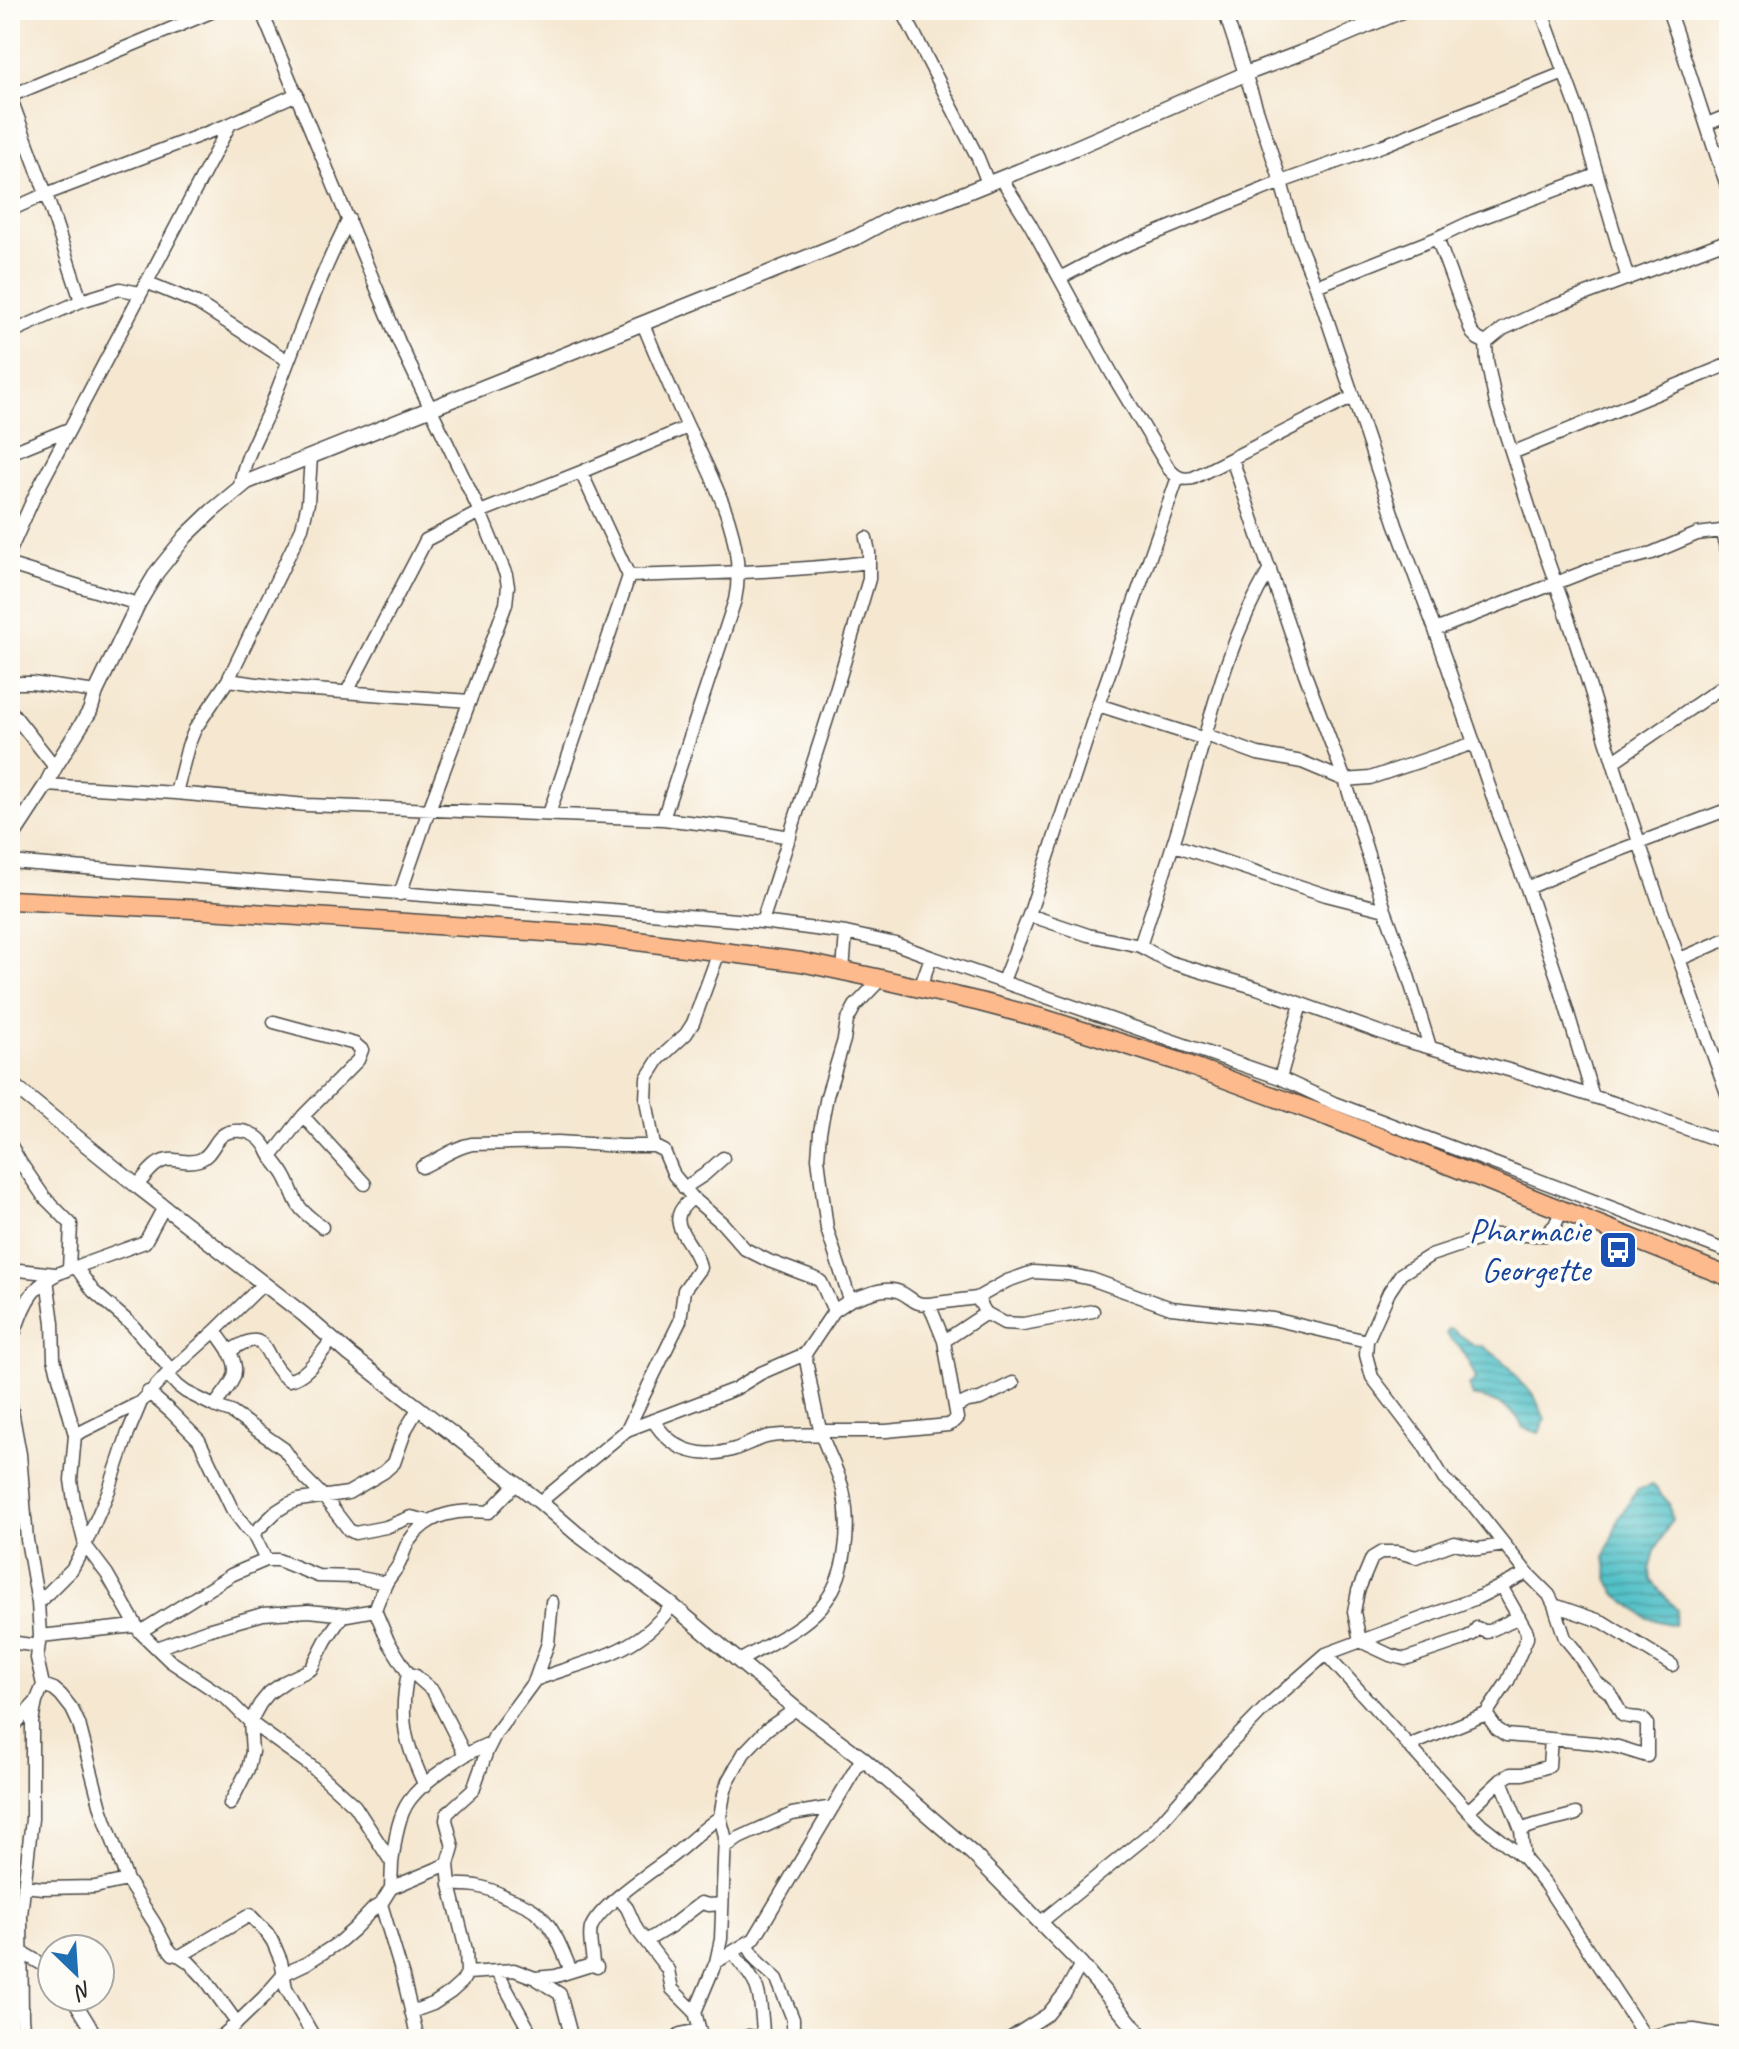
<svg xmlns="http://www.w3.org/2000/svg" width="1739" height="2049" viewBox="0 0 1739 2049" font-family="Caveat,sans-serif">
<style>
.water{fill:url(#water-rules);stroke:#3f767a;stroke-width:2}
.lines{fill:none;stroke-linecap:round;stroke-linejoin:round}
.minor-casing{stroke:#494744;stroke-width:15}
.tertiary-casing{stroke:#494744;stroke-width:17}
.primary-casing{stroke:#494744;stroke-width:21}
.minor{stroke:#fff;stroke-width:12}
.tertiary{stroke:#fff;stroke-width:14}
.primary{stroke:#fcba8d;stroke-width:18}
.labels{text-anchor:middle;stroke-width:8;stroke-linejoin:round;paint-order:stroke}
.transit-label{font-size:34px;fill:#164399;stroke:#fdfcf7;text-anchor:end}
</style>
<defs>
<pattern id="water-rules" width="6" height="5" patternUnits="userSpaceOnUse" patternTransform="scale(2)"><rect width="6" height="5" fill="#53c1c8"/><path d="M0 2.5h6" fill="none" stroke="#459da3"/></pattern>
</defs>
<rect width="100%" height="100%" fill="#fdfcf7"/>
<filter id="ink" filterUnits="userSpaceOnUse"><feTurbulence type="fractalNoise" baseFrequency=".0125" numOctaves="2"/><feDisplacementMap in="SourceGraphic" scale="16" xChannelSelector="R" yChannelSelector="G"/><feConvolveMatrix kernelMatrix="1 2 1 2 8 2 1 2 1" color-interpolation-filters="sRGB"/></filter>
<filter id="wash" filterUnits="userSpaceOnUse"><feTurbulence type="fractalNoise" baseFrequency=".006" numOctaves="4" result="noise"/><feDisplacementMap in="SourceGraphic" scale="32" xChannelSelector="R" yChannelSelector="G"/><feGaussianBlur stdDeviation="1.8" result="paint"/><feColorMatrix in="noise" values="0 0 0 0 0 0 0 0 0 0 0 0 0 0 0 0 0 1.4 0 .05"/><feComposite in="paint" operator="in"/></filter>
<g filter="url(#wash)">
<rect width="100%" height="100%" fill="#f5e7d0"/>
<path class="water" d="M1449 1329 1453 1330 1474 1345 1482 1346 1497 1356 1511 1369 1520 1382 1534 1395 1545 1419 1539 1433 1523 1428C1521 1424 1519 1419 1516 1416 1509 1407 1483 1396 1473 1397L1469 1386 1476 1378C1475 1375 1463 1351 1460 1348 1455 1341 1450 1341 1446 1334Z
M1653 1485 1669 1503 1672 1519 1655 1551 1650 1569 1651 1580 1677 1610 1674 1625 1647 1618 1615 1593 1608 1578 1605 1557 1619 1518 1637 1490Z"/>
</g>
<g filter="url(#ink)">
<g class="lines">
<g class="minor-casing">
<path id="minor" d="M261 10 399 342 480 512 581 472 688 427
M902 10 978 158 988 183
M1224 10 1281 182 1298 242 1316 286 1396 525 1435 630 1498 812 1527 888 1583 864 1729 809
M1361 10 1366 25
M1541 10 1580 116 1628 279
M1668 10C1690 70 1707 131 1729 191
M10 96 216 10
M10 96 46 194 81 301
M1707 124 1729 115
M1001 178 1030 224 1112 374 1169 469C1177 478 1182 480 1193 478L1353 397
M10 210 46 194 230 124 297 94
M1437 238 1472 333 1478 339 1486 343 1487 361 1496 404 1533 519 1569 621 1625 800 1662 911 1729 1099
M1060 278 1109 252 1225 205 1281 182 1384 145 1564 73
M146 282 197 303 288 361
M1316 286 1437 238 1473 221 1596 175
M643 324C657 358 672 392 687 425 712 477 748 541 735 600L663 819
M10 333 81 301 120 289 140 293
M1486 343 1503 329 1544 310 1729 240
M10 453 69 429
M1512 453 1729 364
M1232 459 1305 674 1345 780 1385 910 1402 956 1430 1047
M581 472 629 576
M240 486C244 456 262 429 273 401 297 340 319 277 349 219
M1721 531 1729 557
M10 551 35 495 230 124
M10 565 138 604
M1435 630 1597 567 1652 553 1697 534 1729 530
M228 680 286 688 470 701
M10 683H32L96 692
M347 692 426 540 480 512 506 575 508 586 506 604 429 810 400 894
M1098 705 1205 739
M10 710 55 767
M1206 735 1258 754 1302 762 1345 780 1370 778 1474 743
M1614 761 1729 682
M46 785 176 793 307 805 663 819 732 827 790 837
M176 793 188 746 195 729 228 680 302 528 308 503 311 456
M549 814 629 576C709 573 789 572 869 562
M1174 845 1326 895 1385 910
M10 862 762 922 846 933 843 971
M1527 888 1557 977 1593 1097
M1029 915 1088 935 1140 946 1169 962 1257 988 1396 1038 1512 1071 1620 1105 1729 1144
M762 922 830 710 869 579V552L866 538
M846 933 896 944 931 957 920 988
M1140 946C1158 892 1176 837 1192 782 1213 708 1230 636 1270 569
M931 957 1280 1078 1334 1103 1729 1252
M1680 959 1729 938
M1003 981 1029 915 1098 705 1178 477
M1280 1078 1301 1004
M303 1116 365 1184
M10 1144 20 1162 44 1197 71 1224 69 1269C26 1285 25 1306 10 1345
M654 1146 646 1100 647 1078 659 1059 686 1034 693 1023 719 952
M271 1157 303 1116 358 1060 362 1050 355 1044 274 1022
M422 1167C439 1160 454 1147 472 1144L558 1142 621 1146H654L664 1151 674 1175 693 1198 722 1223 745 1249 769 1261 817 1279 821 1282 834 1311
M137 1186C147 1174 157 1157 175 1160 184 1161 190 1163 199 1160 214 1155 214 1136 229 1132 244 1128 258 1134 266 1147 268 1151 269 1155 272 1158 277 1165 282 1170 286 1178 291 1187 293 1197 299 1206 304 1214 314 1220 322 1227
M684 1188 704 1175 723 1158
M1562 1210 1555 1225 1545 1235H1491L1431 1255 1401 1274 1389 1292 1367 1341 1366 1355 1372 1377 1423 1444 1444 1479 1473 1505 1527 1573 1549 1595 1554 1605 1603 1622 1672 1665
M76 1267 145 1242 164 1207
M10 1269 55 1274
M69 1269 76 1267 93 1291 132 1325 172 1371
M47 1279 53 1323 54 1359 75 1435 71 1480 74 1501 85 1545 107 1574 140 1632 170 1661 227 1699 250 1722 311 1766 355 1806 392 1863 391 1888 381 1904 403 1977 418 2039
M977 1298 1007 1281 1033 1272 1068 1274 1091 1279 1171 1308 1273 1319 1367 1341
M850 1300C865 1296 885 1285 900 1292 913 1298 913 1305 929 1304
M944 1341 986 1313
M229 1352C273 1320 261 1364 289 1380 308 1376 320 1354 332 1340
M167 1374 178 1386 186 1392 214 1406 231 1412 284 1449 302 1475 323 1496 349 1530 355 1533 386 1527 411 1517 429 1521
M148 1392 171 1412 199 1440 232 1509 248 1530 253 1534 266 1560
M10 1400 20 1454 27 1540 38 1603 40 1636 37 1658 43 1685 36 1702 32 1722V1819L21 1915 22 2017 24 2039
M214 1406C220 1398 229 1388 233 1379 241 1362 224 1344 215 1331
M955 1407 944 1341 929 1304 977 1298 986 1313 1004 1323 1023 1324 1093 1311
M653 1420C672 1451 700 1460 735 1449 747 1445 758 1438 771 1436 787 1434 805 1435 821 1434
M627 1430 680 1321 684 1290 700 1268C696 1240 658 1223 693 1198
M821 1431H886L948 1425 952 1423 957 1418 955 1407 968 1401 980 1399 1013 1383
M75 1435 141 1402
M540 1502 627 1430 735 1389 761 1373 805 1354 834 1311 850 1300 827 1229 818 1158 820 1132 827 1096 844 1040 847 1021 855 1006 881 979
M253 1534 277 1511 288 1504 299 1500 348 1493 384 1472 394 1463 406 1429 419 1407
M1504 1545 1478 1549 1455 1543 1416 1557 1398 1552H1382L1372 1558 1358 1591 1354 1612 1360 1641 1390 1655 1405 1659 1461 1640 1473 1634 1477 1628 1487 1632 1519 1617
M38 1603 72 1569 85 1545 109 1490 128 1433 141 1402 167 1374 215 1331 263 1284
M140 1632 231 1575 266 1560H278L318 1576 355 1577 386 1583
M40 1636 135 1626
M10 1642 38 1646
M157 1648 207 1630 263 1614 309 1611 347 1615 375 1610
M1326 1654 1468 1811 1482 1825 1524 1858 1545 1884 1646 2038
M739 1661C766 1645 800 1631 821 1607 847 1578 851 1527 843 1490 838 1470 827 1452 821 1433 814 1407 810 1380 805 1354
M408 1673C398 1719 406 1745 425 1786
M535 1680C587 1660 637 1655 672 1605
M43 1685 54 1689 61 1695 72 1709 79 1724 101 1808 127 1880 155 1924 167 1947 173 1954 180 1956 189 1962 206 1980 237 2023 222 2036 214 2039
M1486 1714 1497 1729 1506 1735 1595 1743 1618 1747 1647 1756V1724C1642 1714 1631 1720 1622 1715L1610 1693 1596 1682 1575 1650 1565 1638 1554 1605
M10 1730 35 1703
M1408 1746 1486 1714 1508 1681 1527 1638V1632L1501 1586
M465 1755 433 1691 416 1676 408 1673 388 1641 375 1610C378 1602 381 1593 385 1586 388 1578 395 1572 399 1564 403 1557 404 1548 409 1541 428 1513 458 1509 489 1512L516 1484
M1501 1780 1521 1830 1524 1858
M230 1804 248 1769 252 1752 250 1722 260 1704 269 1693 286 1681 311 1669 326 1640 343 1615
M1468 1811 1501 1780 1511 1774H1523L1549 1766 1551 1739
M1521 1830C1539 1822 1557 1820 1576 1814
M725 1848 739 1838 792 1814 833 1807
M392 1863C395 1843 397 1818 409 1801 423 1781 467 1751 491 1743
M450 1885C473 1884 485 1886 506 1897 515 1901 526 1904 535 1911 554 1926 562 1949 571 1971
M24 1886 43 1888 95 1887 127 1880
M391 1888 448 1864
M618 1897 627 1908 637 1930 668 1970 672 1989 695 2012
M1041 1922 1153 1831 1229 1745 1270 1703 1326 1654 1477 1598 1527 1573
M646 1941 671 1926 701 1903 709 1905 722 1904
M747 1944 758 1962 777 1979 793 2019V2039
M23 1953 52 1970
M733 1953C740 1963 751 1974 756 1986 761 1997 762 2019 763 2032L762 2035 756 2037 748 2036
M180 1956 250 1915 267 1933 273 1942 281 1961 286 1988 315 2039
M716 1962 754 1939 862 1758
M593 1965C593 1954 588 1938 591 1928 599 1906 652 1871 671 1857 688 1844 702 1829 720 1817
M497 1972 534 2039
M467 1973 514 1970 535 1978 560 1994 572 2039
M535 1978 556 1976 588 1966 593 1965 597 1967
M72 1997 98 2039
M411 2012 433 2004 451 1992 462 1982 467 1973 466 1950 450 1885 448 1864 453 1847 446 1820 447 1814 454 1807 473 1790 487 1751 496 1733 535 1680 548 1643 552 1602
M237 2023 264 1997 284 1974 307 1963 338 1943 354 1929 374 1908 381 1904
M675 2039 680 2034 699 2030
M702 2039 695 2012 716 1962 721 1939 725 1836 720 1817 724 1794 728 1781 744 1753 767 1729 796 1709
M1009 2039 1048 2014 1065 1993 1081 1964
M1642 2039 1673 2031 1694 2030 1729 2036"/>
</g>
<g class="tertiary-casing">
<path id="tertiary" d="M10 840 46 785 55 767 90 711 96 692 138 604 157 572 186 536 212 511 247 482 756 278 857 237 897 215 940 203 1061 154 1245 74 1319 46 1404 10
M10 1083 137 1186 303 1314 349 1354 540 1502 576 1533 672 1605 796 1709 862 1758 973 1854 1081 1964 1144 2039"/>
</g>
<g class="primary-casing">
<path id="primary" d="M10 900 192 909 590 935 801 962 881 979 980 1002 1045 1019 1177 1061 1329 1117 1729 1277"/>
</g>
<use href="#minor" class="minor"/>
<use href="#tertiary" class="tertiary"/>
<use href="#primary" class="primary"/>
</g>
</g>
<defs>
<g id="bus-square" transform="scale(2)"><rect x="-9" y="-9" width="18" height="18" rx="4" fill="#1a4fb4" stroke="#fdfcf7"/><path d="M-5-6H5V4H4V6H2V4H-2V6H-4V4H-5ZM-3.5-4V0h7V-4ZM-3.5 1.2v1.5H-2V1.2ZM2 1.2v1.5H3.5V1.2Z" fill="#fff"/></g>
</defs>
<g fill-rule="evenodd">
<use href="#bus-square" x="1618" y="1250"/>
</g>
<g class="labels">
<g class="transit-label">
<text x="1590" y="1242">Pharmacie<tspan x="1590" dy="39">Georgette</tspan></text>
</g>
</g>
<rect width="1739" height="2049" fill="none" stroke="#fdfcf7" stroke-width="40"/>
<g transform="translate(76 1973) rotate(155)"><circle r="38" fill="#fdfcf7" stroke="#a9a8a5" stroke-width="2"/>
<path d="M0-6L14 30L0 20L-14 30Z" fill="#1f6fb2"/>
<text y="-12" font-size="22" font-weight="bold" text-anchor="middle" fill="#2b2b2b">N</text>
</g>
</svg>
